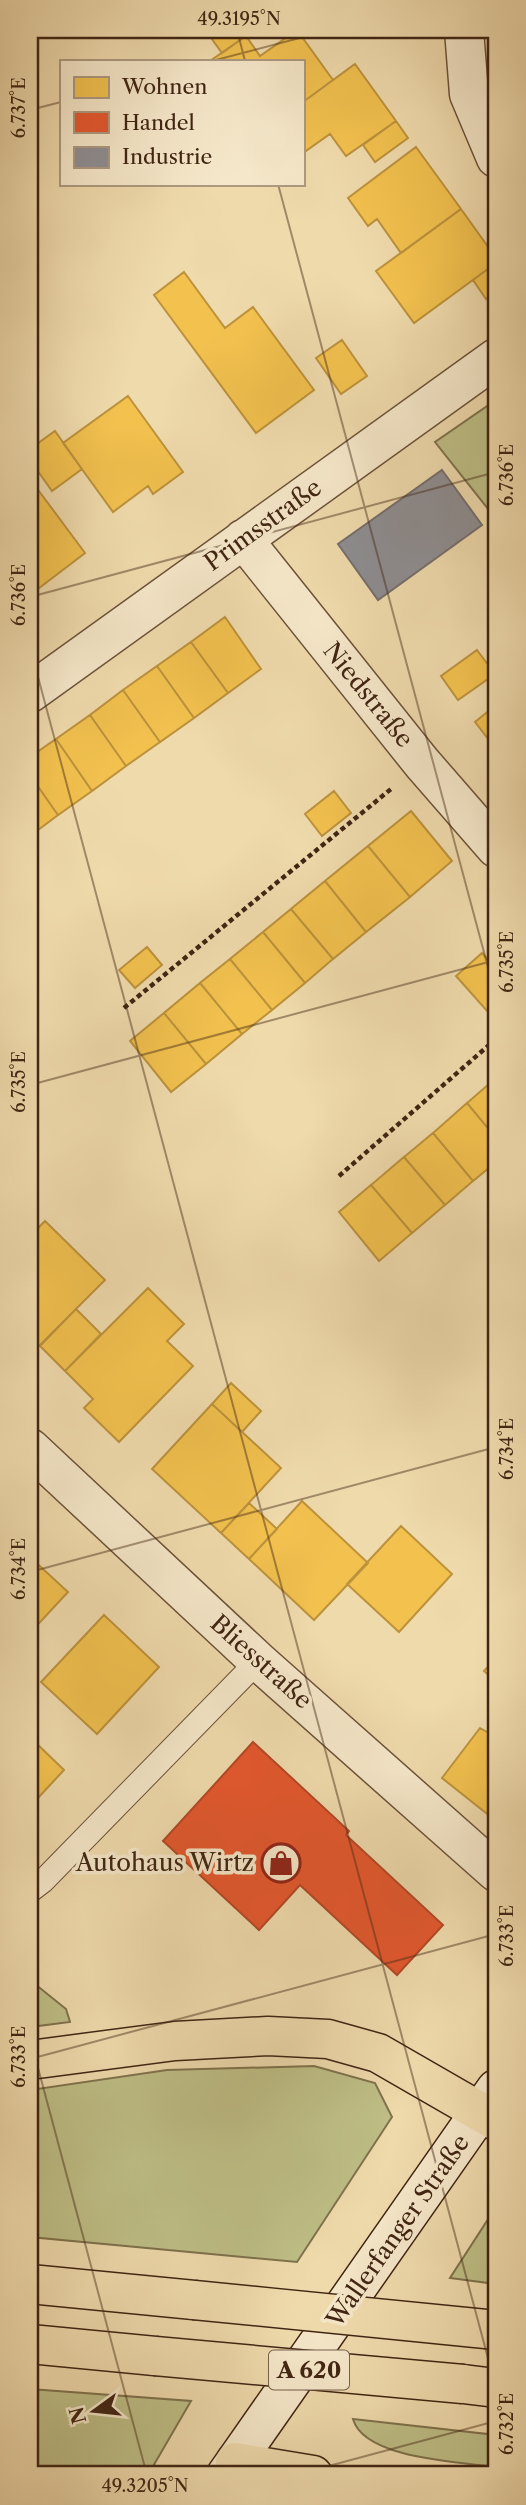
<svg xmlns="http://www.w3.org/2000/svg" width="526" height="2505" viewBox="0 0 526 2505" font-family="'Libre Caslon Text',serif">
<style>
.green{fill:#bebe86;stroke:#7f724c;stroke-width:2}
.homes{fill:#f2c14e;stroke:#bd923c;stroke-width:2}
.shops{fill:#e4572e;stroke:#b34826;stroke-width:2}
.industry{fill:#8d8d92;stroke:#766e6c;stroke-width:2}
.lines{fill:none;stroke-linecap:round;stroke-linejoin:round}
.lane-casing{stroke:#6c5239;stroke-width:25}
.street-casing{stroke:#6c5239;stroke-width:41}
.secondary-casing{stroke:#402513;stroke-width:41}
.highway-casing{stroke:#402513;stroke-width:41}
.path{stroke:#402513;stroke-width:4.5;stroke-dasharray:5 3.5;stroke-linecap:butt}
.lane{stroke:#f5e7c9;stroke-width:23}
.street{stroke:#f5e7c9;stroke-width:38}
.secondary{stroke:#f5e7c9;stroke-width:38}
.highway{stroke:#efdaac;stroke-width:38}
.highway-bridge-casing{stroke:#402513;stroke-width:41;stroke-linecap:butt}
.highway-bridge{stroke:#efdaac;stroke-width:38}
.ticks{fill:none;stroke:#402513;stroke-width:2;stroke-opacity:0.45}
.labels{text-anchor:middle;stroke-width:7;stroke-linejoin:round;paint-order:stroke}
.shield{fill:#f5e7c9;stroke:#765f4a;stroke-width:2}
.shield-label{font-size:23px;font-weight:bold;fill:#402513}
.street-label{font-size:24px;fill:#402513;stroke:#f5e7c9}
.poi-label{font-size:24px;fill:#402513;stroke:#f5e7c9;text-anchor:end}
.neatline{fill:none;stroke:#402513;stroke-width:2.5}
.ticks-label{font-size:18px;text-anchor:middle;fill:#402513}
</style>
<rect width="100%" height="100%" fill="#efdaac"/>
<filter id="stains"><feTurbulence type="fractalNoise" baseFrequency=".00286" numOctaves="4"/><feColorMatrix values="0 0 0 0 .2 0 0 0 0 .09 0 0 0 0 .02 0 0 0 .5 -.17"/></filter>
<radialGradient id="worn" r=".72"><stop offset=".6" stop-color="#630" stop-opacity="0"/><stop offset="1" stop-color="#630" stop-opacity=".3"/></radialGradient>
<path class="green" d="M496 400V519L435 442Z
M30 1980 66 2009 70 2022 30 2027Z
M314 2066 375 2083 392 2117 297 2262 30 2237V2090L167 2070Z
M494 2210 496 2284 450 2278Z
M30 2389 191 2401 148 2475H30Z
M353 2419 496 2435V2467C461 2462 364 2459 353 2419Z"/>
<path class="homes" d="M216 30H254L222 53 209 35Z
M297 30 333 80 303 102V61H210L246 36 260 56Z
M355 64 396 121 346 156 330 134 303 153V102Z
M396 121 408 138 375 162 363 145Z
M416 147 461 209 401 253 377 219 368 226 348 198Z
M461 209 496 258V263L414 323 376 271Z
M496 263V291L486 299 473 280Z
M184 272 225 328 253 307 314 390 256 433 154 295Z
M342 340 367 376 341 394 316 358Z
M128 396 183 472 153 494 148 486 113 512 63 443Z
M55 431 82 469 52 491 30 460V449Z
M30 479 85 553 30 595Z
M225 617 261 669 228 693 191 642Z
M191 642 228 693 194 718 157 666Z
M477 650 495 674 458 700 441 676Z
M157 666 194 718 160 742 123 690Z
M123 690 160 742 126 766 90 715Z
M496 705V749L475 722Z
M90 715 126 766 92 791 56 739Z
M56 739 92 791 58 815 30 775V757Z
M30 775 58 815 30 836Z
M334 791 351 813 322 836 305 814Z
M411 811 452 861 410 897 368 846Z
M368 846 410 897 366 932 325 881Z
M325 881 366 932 333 959 291 909Z
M291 909 333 959 305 983 263 932Z
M263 932 305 983 272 1010 230 959Z
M147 947 162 965 135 988 119 970Z
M482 953 496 969V1021L456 976Z
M230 959 272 1010 242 1034 200 983Z
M200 983 242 1034 206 1064 164 1013Z
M164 1013 206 1064 171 1092 130 1041Z
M496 1078V1138L467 1103Z
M467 1103 496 1138V1162L473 1181 433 1133Z
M433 1133 473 1181 445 1205 404 1157Z
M404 1157 445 1205 412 1233 371 1185Z
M371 1185 412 1233 379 1261 339 1212Z
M45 1221 105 1280 32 1353 30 1236Z
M148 1288 184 1324 167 1341 193 1366 119 1442 84 1408 93 1399 65 1371Z
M76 1309 101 1334 65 1371 40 1346Z
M231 1383 261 1411 242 1432 212 1404Z
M212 1404 281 1468 221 1533 152 1469Z
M302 1501 368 1563 314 1620 249 1559Z
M249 1503 277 1529 249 1559 221 1533Z
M401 1526 452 1574 399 1632 347 1584Z
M30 1557 68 1592 30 1633Z
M104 1615 159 1667 97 1734 41 1682Z
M496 1658V1682L484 1671Z
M480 1728 496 1737V1821L442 1778Z
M34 1741 64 1770 37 1799 30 1793V1746Z"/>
<path class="shops" d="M253 1742 349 1831 346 1835 443 1925 397 1975 300 1885 259 1930 163 1841Z"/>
<path class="industry" d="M442 470 482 525 378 600 338 544Z"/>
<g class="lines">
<g class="lane-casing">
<path id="lane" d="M30 1891 43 1881 258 1661"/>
</g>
<g class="street-casing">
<path id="street" d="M464 30 469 94 496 158
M243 539 422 763 496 848
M30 693 496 358
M30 1448 258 1661 496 1872"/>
</g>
<g class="secondary-casing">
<path id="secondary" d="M226 2475 496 2089"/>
</g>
<g class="highway-casing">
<path id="highway" d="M30 2060 175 2041 268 2036 328 2039 378 2053 496 2121
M30 2284 194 2300
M30 2344 155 2356
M463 2384 496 2388
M235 2462 313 2475"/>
</g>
<path class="path" d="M124 1008 391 789
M339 1176 496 1039"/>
<use href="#lane" class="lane"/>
<use href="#street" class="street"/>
<use href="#secondary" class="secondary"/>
<use href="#highway" class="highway"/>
<g class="highway-bridge-casing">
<path id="highway-bridge" d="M194 2300 496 2330
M155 2356 463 2384"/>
</g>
<use href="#highway-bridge" class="highway-bridge"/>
</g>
<path class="ticks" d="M237 30 245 61M212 61 330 30M30 110 61 102M278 184 496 997M30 597 496 472M30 647 496 2388M30 1085 496 960M30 1572 496 1447M30 2038 147 2475M30 2059 496 1934M295 2475 496 2421"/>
<defs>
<g id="shop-ring" transform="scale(2.0125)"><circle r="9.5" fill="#f5e7c9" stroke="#8f2418" stroke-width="1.5"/><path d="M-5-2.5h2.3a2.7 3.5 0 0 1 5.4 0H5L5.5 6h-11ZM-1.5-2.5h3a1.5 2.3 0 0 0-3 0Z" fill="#8f2418"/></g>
</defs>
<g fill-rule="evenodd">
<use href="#shop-ring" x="281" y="1863"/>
</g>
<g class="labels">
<rect class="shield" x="269" y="2350.5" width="80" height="39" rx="5"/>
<g class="shield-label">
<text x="309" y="2378">A 620</text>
</g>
<g class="street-label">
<text transform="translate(263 525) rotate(-36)" y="8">Primsstraße</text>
<text transform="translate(368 695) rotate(51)" y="8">Niedstraße</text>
<text transform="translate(261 1662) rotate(42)" y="8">Bliesstraße</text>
<text transform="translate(398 2231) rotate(-55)" y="8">Wallerfanger Straße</text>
</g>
<g class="poi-label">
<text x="254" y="1871">Autohaus Wirtz</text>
</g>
</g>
<rect width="526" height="2505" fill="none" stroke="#efdaac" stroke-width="77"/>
<rect x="60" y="60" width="245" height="126" fill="#f5e7c9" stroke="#ad9980" stroke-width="2"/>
<rect x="74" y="77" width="35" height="21" fill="#f2c14e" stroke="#ad9980" stroke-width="2"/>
<text x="122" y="94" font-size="21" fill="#402513">Wohnen</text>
<rect x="74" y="112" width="35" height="21" fill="#e4572e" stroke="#ad9980" stroke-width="2"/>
<text x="122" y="130" font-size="21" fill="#402513">Handel</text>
<rect x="74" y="147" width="35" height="21" fill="#8d8d92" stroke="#ad9980" stroke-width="2"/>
<text x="122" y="164" font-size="21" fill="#402513">Industrie</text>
<g transform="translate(94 2411) rotate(255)" stroke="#f5e7c9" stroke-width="5" paint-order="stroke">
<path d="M0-5L12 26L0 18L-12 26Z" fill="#402513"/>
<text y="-10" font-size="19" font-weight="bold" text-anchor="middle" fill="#402513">N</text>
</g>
<rect x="38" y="38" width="450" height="2428" class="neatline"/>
<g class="ticks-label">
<text x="239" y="25">49.3195°N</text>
<text transform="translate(19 108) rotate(-90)" y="6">6.737°E</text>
<text transform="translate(507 475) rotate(-90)" y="6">6.736°E</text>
<text transform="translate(19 595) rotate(-90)" y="6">6.736°E</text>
<text transform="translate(507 962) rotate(-90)" y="6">6.735°E</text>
<text transform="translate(19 1082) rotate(-90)" y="6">6.735°E</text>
<text transform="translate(507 1449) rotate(-90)" y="6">6.734°E</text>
<text transform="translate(19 1569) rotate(-90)" y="6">6.734°E</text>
<text transform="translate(507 1936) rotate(-90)" y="6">6.733°E</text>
<text transform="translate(19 2057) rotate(-90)" y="6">6.733°E</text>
<text transform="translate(507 2424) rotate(-90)" y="6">6.732°E</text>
<text x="145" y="2492">49.3205°N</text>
</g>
<rect width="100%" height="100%" filter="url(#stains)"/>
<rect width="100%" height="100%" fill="url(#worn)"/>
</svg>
